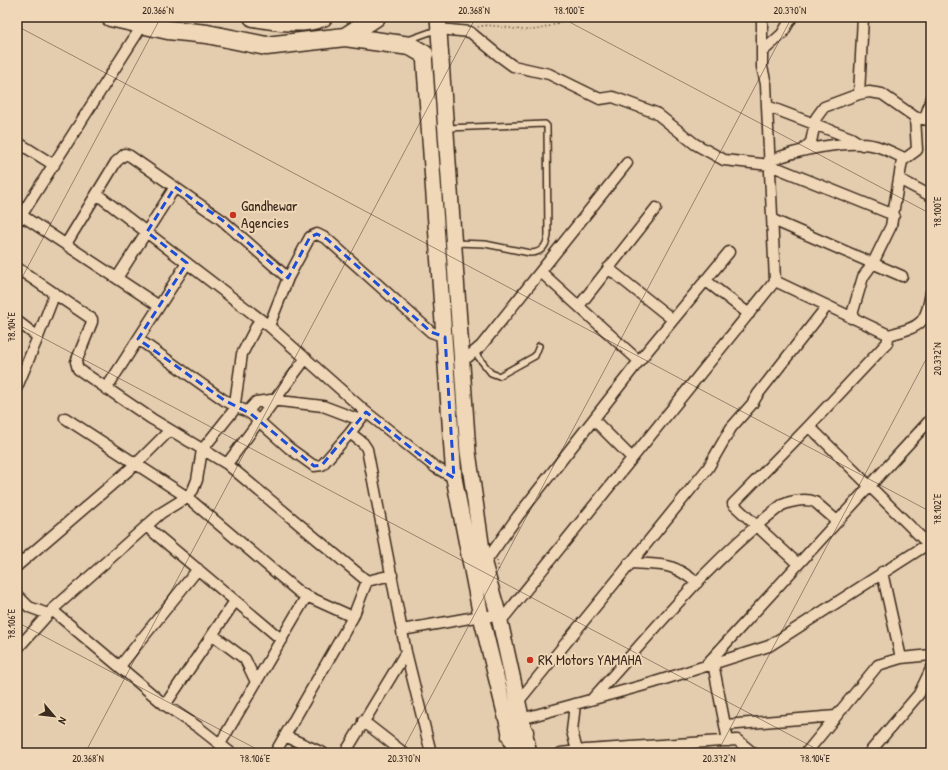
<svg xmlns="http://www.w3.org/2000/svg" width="948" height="770" viewBox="0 0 948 770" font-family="'Patrick Hand',sans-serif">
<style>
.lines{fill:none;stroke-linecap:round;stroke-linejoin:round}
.lane-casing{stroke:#3b2a1e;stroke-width:8}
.street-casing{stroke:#3b2a1e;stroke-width:13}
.primary-casing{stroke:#3b2a1e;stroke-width:18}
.highway-casing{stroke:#3b2a1e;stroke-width:21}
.path{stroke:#3b2a1e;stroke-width:1.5;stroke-dasharray:1 3;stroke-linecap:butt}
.lane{stroke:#efd7b7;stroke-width:5}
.street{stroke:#efd7b7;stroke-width:10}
.primary{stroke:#efd7b7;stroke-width:15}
.highway{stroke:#efd7b7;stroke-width:18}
.marked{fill:none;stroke:#1d4ed8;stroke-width:3;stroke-dasharray:8 5;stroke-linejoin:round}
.ticks{fill:none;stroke:#3b2a1e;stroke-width:1;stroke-opacity:0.45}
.poi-dot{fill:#c8321e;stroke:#efd7b7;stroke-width:1.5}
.labels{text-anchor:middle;stroke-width:4;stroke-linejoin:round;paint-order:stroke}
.poi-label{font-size:15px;fill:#3b2a1e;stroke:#efd7b7;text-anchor:start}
.neatline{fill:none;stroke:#3b2a1e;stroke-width:1.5}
.ticks-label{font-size:10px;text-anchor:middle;fill:#3b2a1e}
</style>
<rect width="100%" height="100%" fill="#e4ccae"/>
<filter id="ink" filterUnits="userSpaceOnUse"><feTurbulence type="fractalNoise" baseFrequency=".025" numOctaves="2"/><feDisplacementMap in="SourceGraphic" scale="8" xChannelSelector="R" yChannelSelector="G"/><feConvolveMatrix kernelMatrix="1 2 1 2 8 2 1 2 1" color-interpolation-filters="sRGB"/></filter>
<g filter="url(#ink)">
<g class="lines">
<g class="lane-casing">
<path id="lane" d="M408 40 436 30
M922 119 931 92
M447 128 545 124 547 126 548 236C546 247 541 253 530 253L485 244 455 243
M475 353 491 373 499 376 535 356 539 346"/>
</g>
<g class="street-casing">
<path id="street" d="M762 17V67L766 84 775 281 889 335C921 326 926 325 931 292
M439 29 470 32 498 55 513 66 549 74 600 99 613 97 656 113 695 144 724 160 770 165 894 215
M762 52 782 34 792 17
M859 94 863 17
M767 106 851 138 862 145
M17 142 54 165
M804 149 811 142 816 118 824 107 859 94 869 92 882 94 915 117 931 121
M770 161C795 150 849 139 876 146 886 149 895 154 904 158
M899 179 931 196
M98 195 269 326 366 412 435 467 454 478
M21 215 159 306
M773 220 902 276
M17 222 145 21
M66 244 116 162 125 154 130 156 222 220 288 278
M17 268 92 319V322L76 362 78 369 152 419 227 464 367 581 392 575
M608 268 672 319
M542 273 639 361
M117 278 175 187
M705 280 749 314
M579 306 656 208
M851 318 863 277 873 263 891 226 902 161 917 150 915 117
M17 321 38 337 55 293
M269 326 288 278 310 237 317 234 327 239 431 332 445 337
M138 339 224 400 251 414 289 448 314 466 322 465 350 433
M461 358 468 357 481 346 627 163
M17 387 38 337
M106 389 187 263
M247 412 256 402 271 400 323 406 360 420
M366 412 350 433 363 443 367 449 406 652 431 753
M65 418 187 497 300 593 353 617
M594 420 632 458
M809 426 887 343 889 335
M227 464 306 358
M146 526 282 640
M629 563C662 565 670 561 697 583
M484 564 518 516 639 361 729 252
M798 564 733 504 809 426 928 544
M17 566 137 463 170 430
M882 572 901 658
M17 595 29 607 48 614
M52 610 165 705 198 727 231 753
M402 630 481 616H505L775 281
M213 635 245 659 256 682
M17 649 52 610 161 513 187 497 193 490 197 480 202 450 234 410 242 354 260 319
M713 663 728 741
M707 664 931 419
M120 666 198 569
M592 699C652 633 710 560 782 505 791 501 805 498 815 502L837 521
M517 703 708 468 731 428 752 404 758 394 827 306
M575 704 572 731 577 751
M165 705 235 601
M521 719 652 683 769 646 931 542
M363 721 404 753
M725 725 836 716
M285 736 323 753
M220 744 306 597
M667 745 675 753
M275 753 353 617 367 581
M345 753 406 652
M561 753 586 750 737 740 753 753
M806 753 878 665 901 658 931 655
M869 753 919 694 931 669"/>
</g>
<g class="primary-casing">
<path id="primary" d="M438 17 468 452 484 564 499 617 529 753
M424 54 454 478 481 616 515 753"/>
</g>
<g class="highway-casing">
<path id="highway" d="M110 17 168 30 207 34 266 46 345 37 410 46 424 54
M253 17C275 21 302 25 323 17
M345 37 376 17
M511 736 524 732"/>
</g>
<path class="path" d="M478 27C490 22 515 31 530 30 544 30 558 23 571 17
M497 561 499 573"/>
<use href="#lane" class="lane"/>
<use href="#street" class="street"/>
<use href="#primary" class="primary"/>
<use href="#highway" class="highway"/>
</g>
</g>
<path class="marked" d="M175 187 222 220 288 278 310 237 317 234 327 239 431 332 445 337 454 478 435 467 366 412 322 465 314 466 251 414 224 400 138 339 187 263 147 232Z"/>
<path class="ticks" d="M560 17 931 214M17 26 931 512M17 287 161 17M17 324 824 753M17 622 264 753M85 753 476 17M401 753 792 17M717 753 931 350"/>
<g class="poi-dot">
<circle cx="233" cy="215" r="4"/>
<circle cx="530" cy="660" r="4"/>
</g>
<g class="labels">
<g class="poi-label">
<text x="241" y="211">Gandhewar<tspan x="241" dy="17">Agencies</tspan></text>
<text x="538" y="665">RK Motors YAMAHA</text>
</g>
</g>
<rect width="948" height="770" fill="none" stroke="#efd7b7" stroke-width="44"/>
<g transform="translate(54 716) rotate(118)" stroke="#efd7b7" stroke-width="3" paint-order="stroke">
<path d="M0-3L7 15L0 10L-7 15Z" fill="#3b2a1e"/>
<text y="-6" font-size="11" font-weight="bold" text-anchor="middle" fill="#3b2a1e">N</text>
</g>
<rect x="22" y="22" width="904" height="726" class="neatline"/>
<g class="ticks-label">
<text x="158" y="14">20.366°N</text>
<text x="474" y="14">20.368°N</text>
<text x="569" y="14">78.100°E</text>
<text x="790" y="14">20.370°N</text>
<text transform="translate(937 212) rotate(-90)" y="4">78.100°E</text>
<text transform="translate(11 327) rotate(-90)" y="4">78.104°E</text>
<text transform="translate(937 359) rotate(-90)" y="4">20.372°N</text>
<text transform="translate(937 509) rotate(-90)" y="4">78.102°E</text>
<text transform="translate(11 624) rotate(-90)" y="4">78.106°E</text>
<text x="88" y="762">20.368°N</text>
<text x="255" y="762">78.106°E</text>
<text x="404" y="762">20.370°N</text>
<text x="719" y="762">20.372°N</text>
<text x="815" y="762">78.104°E</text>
</g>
</svg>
